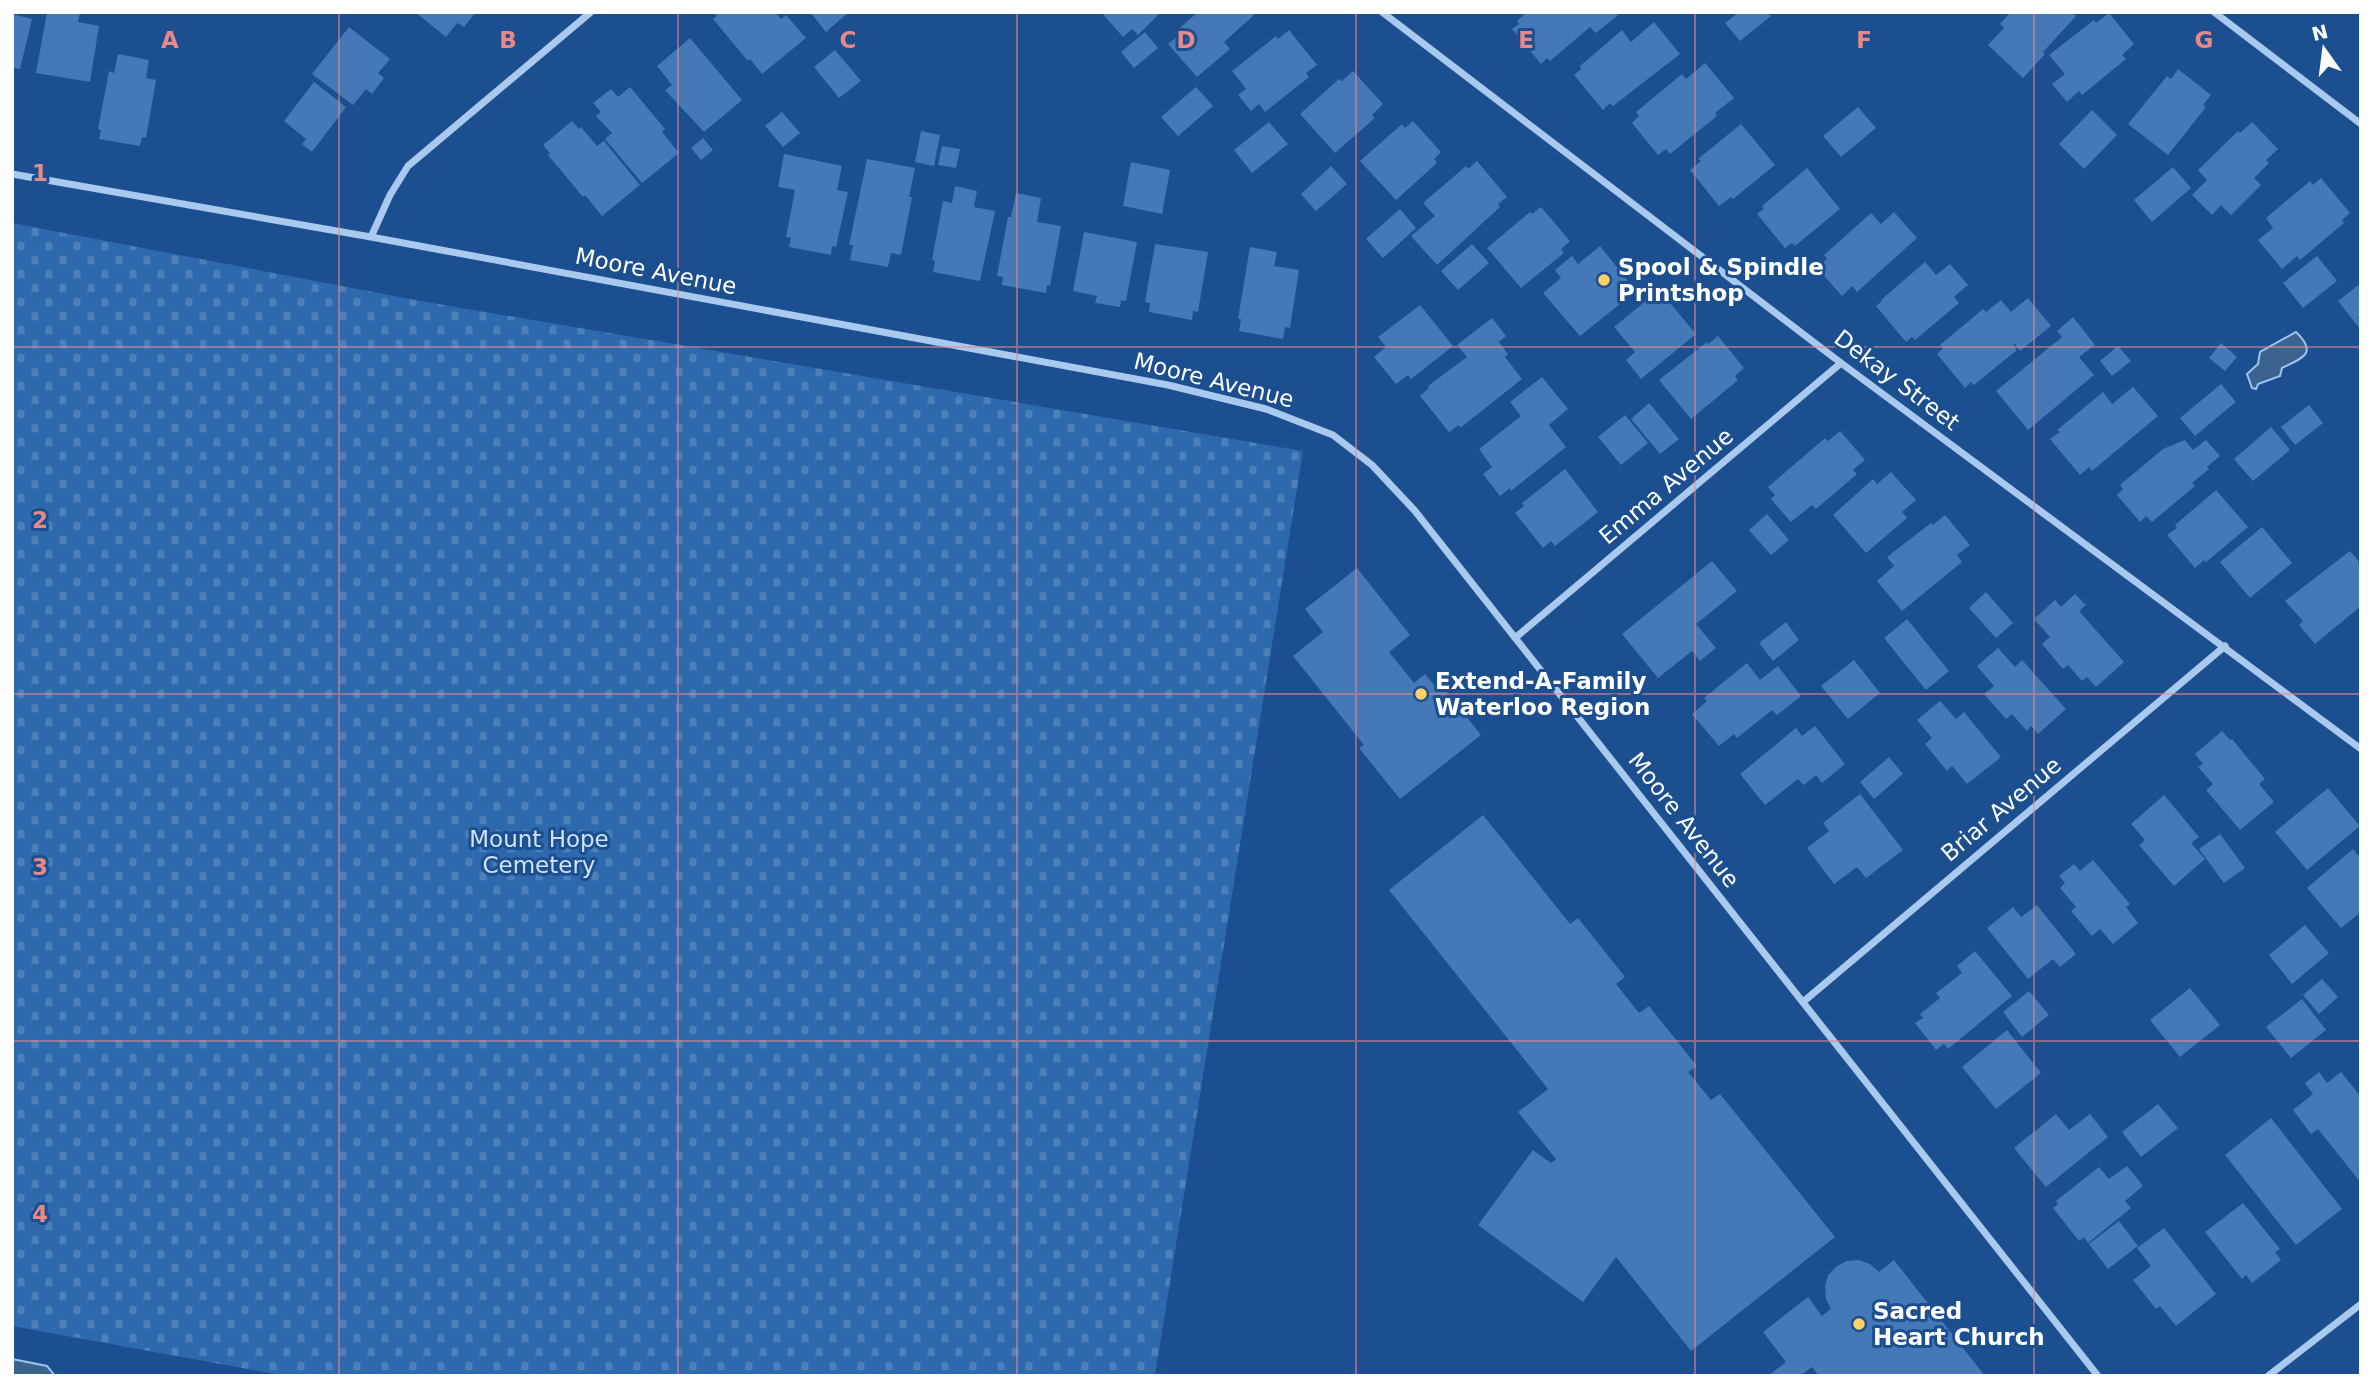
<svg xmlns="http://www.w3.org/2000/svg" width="2373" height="1388" viewBox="0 0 2373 1388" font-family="'DejaVu Sans',sans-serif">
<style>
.cemetery{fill:url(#cemetery-stones)}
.water{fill:#3c6290;stroke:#9cc4f0;stroke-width:2}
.building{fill:#4478b7}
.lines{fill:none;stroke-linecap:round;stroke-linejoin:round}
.street{stroke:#a9c9ee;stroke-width:7}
.grid{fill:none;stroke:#e88989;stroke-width:2;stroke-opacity:0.55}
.poi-dot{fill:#ffd166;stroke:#1b4f8f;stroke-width:2.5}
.labels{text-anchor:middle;stroke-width:6;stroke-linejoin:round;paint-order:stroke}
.poi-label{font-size:23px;font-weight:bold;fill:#fff;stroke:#1b4f8f;text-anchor:start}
.street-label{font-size:23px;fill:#fff;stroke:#1b4f8f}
.park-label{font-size:23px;fill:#cfe3fa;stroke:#1b4f8f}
.grid-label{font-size:23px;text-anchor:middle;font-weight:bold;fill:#e88989;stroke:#1b4f8f;stroke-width:6;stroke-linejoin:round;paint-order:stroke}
</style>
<defs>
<pattern id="cemetery-stones" width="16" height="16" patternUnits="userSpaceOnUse" patternTransform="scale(1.75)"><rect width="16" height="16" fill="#2e69ad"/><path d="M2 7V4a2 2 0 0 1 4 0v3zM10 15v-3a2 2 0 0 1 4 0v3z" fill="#4d80b9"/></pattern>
</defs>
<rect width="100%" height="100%" fill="#1b4f8f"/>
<path class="cemetery" d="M12 223 415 300 1303 451 1155 1376H286L12 1326Z"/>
<path class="water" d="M2296 332C2318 353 2303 358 2282 368L2280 376 2258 384 2256 389 2252 388 2247 374 2258 364 2260 352Z
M12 1359 47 1366 55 1376H12Z"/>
<path class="building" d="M47 12H80L78 22 99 26 90 82 36 73Z
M415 12H476L464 27 457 23 446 37Z
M714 12H775L781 19 786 15 806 38 762 74 750 59 748 61 713 19 717 16Z
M810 12H849L826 32Z
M1101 12H1161L1138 35 1132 29 1123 37Z
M1198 12H1251L1254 15 1224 42 1230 49 1197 77 1168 44 1178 36 1175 32Z
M1527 12H1616L1618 15 1596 33 1590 27 1550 61 1547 58 1541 64 1512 29 1519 24 1517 21Z
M1739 12H1767L1771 16 1740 41 1725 23Z
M2011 12H2072L2076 16 2043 52 2045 54 2023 78 1988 45 2004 28 2000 24Z
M2109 13 2134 44 2122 55 2126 59 2082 95 2079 91 2067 102 2052 84 2065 74 2049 55 2094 20 2096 23Z
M12 14 32 19 20 69 12 68Z
M1654 22 1680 54 1613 106 1610 103 1603 110 1574 75 1581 69 1580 66 1622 30 1631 42Z
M349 27 390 59 378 73 384 78 372 94 366 89 353 105 312 74Z
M1289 30 1317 65 1306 73 1309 77 1265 112 1259 104 1251 111 1238 95 1246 89 1232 71 1276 36 1278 39Z
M1145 32 1158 48 1134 68 1121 52Z
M690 38 742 100 704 132 665 90 672 85 657 66Z
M835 50 861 81 839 98 814 67Z
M118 54 149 60 146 78 156 80 146 138 142 137 140 146 99 139 101 130 98 129 109 71 114 73Z
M1705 63 1734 98 1715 113 1717 116 1670 154 1666 149 1658 155 1632 123 1639 116 1636 112 1682 74 1686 79Z
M2178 69 2211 95 2203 105 2206 107 2168 155 2128 124 2167 76 2171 79Z
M1353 71 1383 104 1372 115 1375 118 1335 153 1300 114 1339 79 1342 81Z
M314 82 346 107 312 152 302 144 306 139 284 121Z
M630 87 665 129 662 132 679 153 642 183 605 139 612 133 596 116 601 112 593 103 611 89 618 97Z
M1196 87 1213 106 1178 136 1161 117Z
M1858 107 1876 128 1841 157 1823 136Z
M2092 110 2117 135 2084 169 2059 144Z
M782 112 800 133 783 147 765 126Z
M572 121 579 129 581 127 597 146 604 141 640 185 602 216 585 195 583 197 548 155 550 153 543 145Z
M1413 121 1441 152 1434 159 1437 163 1396 200 1360 161 1402 124 1405 128Z
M1269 122 1288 144 1252 173 1234 150Z
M2252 122 2278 149 2266 160 2269 163 2254 178 2261 185 2231 215 2221 205 2212 215 2192 195 2207 180 2198 170 2238 131 2240 133Z
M1741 124 1775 165 1733 199 1731 197 1719 206 1690 170 1701 161 1698 159Z
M921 131 940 135 934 166 915 162Z
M703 138 713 150 701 160 691 148Z
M942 146 960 149 956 168 938 165Z
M784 154 842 166 837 190 848 192 836 247 832 246 831 255 789 247 791 238 786 237 795 190 778 187Z
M867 159 915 168 909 197H912L901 255 891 253 888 267 850 260 853 245H849Z
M1477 161 1507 197 1498 204 1500 207 1437 265 1411 236 1435 216 1423 203 1466 166 1468 169Z
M1131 162 1170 170 1162 214 1123 206Z
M1331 166 1347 184 1316 211 1301 194Z
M2173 167 2191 188 2152 222 2134 200Z
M1807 168 1840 209 1795 246 1792 243 1785 248 1757 214 1764 209 1762 206Z
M2321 178 2350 213 2342 220 2344 223 2300 260 2297 256 2282 269 2258 240 2273 228 2266 218 2310 181 2313 185Z
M955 186 977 191 974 207 995 211 980 281 933 272 935 261 932 260 943 201 952 203Z
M1016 193 1041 198 1037 222 1061 226 1050 286 1047 285 1046 293 1002 285 1003 277 997 276 1008 217H1011Z
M1541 207 1570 241 1561 249 1564 253 1521 288 1487 248 1530 212 1532 214Z
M1400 209 1416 228 1383 258 1366 239Z
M1894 212 1917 238 1857 292 1852 286 1842 296 1817 268 1827 259 1824 255 1871 213 1881 224Z
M1084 232 1137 242 1126 301 1121 300 1120 307 1095 303 1097 296 1073 291Z
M1155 244 1208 252 1198 312 1193 311 1192 320 1149 312 1150 303 1145 302Z
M1472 244 1489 263 1458 290 1441 271Z
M1600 246 1636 291 1580 336 1543 293 1561 278 1555 270 1572 256 1578 264Z
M1250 247 1277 252 1274 266 1299 270 1290 328 1285 327 1283 339 1239 331 1241 319H1238Z
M2317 256 2337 281 2303 308 2283 283Z
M1925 262 1936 275 1950 264 1968 285 1954 297 1959 303 1915 340 1912 337 1906 342 1876 306 1882 301 1881 300Z
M2361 283V330L2338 301Z
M1659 290 1696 334 1641 379 1626 360 1635 352 1614 327Z
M2028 298 2051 326 2020 351 2015 344 2013 345 2017 350 1974 385 1971 382 1965 388 1937 354 1943 348 1940 345 1983 309 1986 312 2001 300 2011 312Z
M1420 305 1453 346 1411 379 1408 375 1396 384 1374 357 1386 347 1378 337Z
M2073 317 2095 345 2079 357 2094 375 2028 430 1996 391 2062 337 2057 331Z
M1492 318 1506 336 1499 342 1508 354 1505 357 1522 379 1460 428 1459 425 1449 432 1420 396 1429 388 1428 386 1467 357 1457 345Z
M1718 336 1744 368 1735 376 1738 380 1691 419 1659 380 1707 342 1708 344Z
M2221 343 2237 357 2225 371 2209 358Z
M2118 346 2131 361 2112 376 2100 361Z
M1542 377 1568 409 1549 425 1566 447 1511 491 1510 488 1500 496 1483 474 1492 467 1479 449 1521 416 1510 402Z
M2221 384 2236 402 2195 436 2180 418Z
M2133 387 2158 416 2092 471 2089 467 2080 475 2050 439 2060 432 2057 430 2103 392 2112 404Z
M1649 403 1679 439 1660 454 1631 419Z
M2309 405 2323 423 2295 445 2281 427Z
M1625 415 1648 443 1621 465 1598 437Z
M2271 427 2290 450 2253 481 2234 459Z
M1840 431 1865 460 1853 470 1857 474 1816 509 1812 505 1791 522 1771 499 1775 495 1768 487 1825 438 1828 441Z
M2185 440 2193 450 2206 440 2220 456 2207 467 2209 469 2192 483 2195 486 2152 522 2146 516 2140 522 2117 495 2123 489 2120 485 2163 449Z
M1565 469 1598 512 1555 546 1551 541 1543 548 1515 513 1524 506 1522 503Z
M1891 472 1916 500 1902 512 1907 518 1866 553 1833 515 1873 479 1877 484Z
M2216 490 2248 527 2206 562 2204 560 2195 568 2167 535 2177 528 2175 525Z
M1767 514 1789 540 1771 555 1749 530Z
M1945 515 1970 545 1957 555 1962 562 1902 611 1877 581 1894 566 1887 557 1931 523 1933 525Z
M2262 527 2292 563 2250 598 2220 562Z
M2350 551 2361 564V600L2359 602 2361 606 2315 644 2299 625 2303 621 2285 601Z
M1712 561 1737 591 1696 624 1716 648 1700 661 1692 651 1658 678 1622 634Z
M1357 568 1410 635 1389 652 1414 683 1425 674 1434 685 1438 681 1481 735 1400 799 1359 748 1364 745 1293 656 1323 632 1305 609Z
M1986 592 2013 623 1996 638 1969 608Z
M2075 594 2086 605 2079 611 2124 662 2096 687 2087 677 2082 681 2068 665 2063 669 2042 644 2050 637 2034 619 2055 600 2061 607Z
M1907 619 1949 671 1926 690 1884 638Z
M1786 622 1799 640 1773 661 1759 643Z
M1998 648 2015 667 2022 660 2066 709 2038 734 2031 726 2027 731 2012 714 2006 719 1984 694 1994 686 1977 666Z
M1854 660 1880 693 1848 719 1821 686Z
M1747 663 1760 680 1778 666 1801 696 1777 715 1772 710 1737 738 1734 734 1719 746 1692 714 1707 701 1704 698Z
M1940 701 1956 719 1964 712 2001 757 1967 784 1952 766 1947 771 1925 744 1932 738 1917 720Z
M1815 726 1845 764 1822 783 1816 775 1804 785 1798 779 1765 805 1740 774 1796 728 1802 736Z
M2222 731 2230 740 2232 739 2265 779 2259 784 2274 802 2240 830 2206 790 2213 784 2198 767 2203 764 2195 754Z
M1889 757 1903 774 1874 799 1860 782Z
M2328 788 2360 826 2307 870 2275 832Z
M1860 794 1903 850 1866 878 1857 867 1834 884 1807 848 1829 831 1823 823Z
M2164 795 2199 837 2191 843 2205 859 2174 886 2139 845 2145 840 2131 824Z
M1483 815 1570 924 1578 918 1625 977 1616 984 1639 1013 1649 1006 1697 1066 1688 1072 1711 1100 1720 1094 1835 1237 1691 1351 1616 1257 1583 1302 1478 1225 1533 1150 1551 1163 1556 1159 1518 1112 1548 1089 1389 890Z
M2220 834 2245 868 2224 883 2199 849Z
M2353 849 2361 859V912L2341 928 2307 888Z
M2093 860 2130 904 2126 907 2138 923 2113 944 2100 929 2092 936 2071 911 2076 907 2060 888 2065 883 2059 876 2074 864 2080 871Z
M2037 905 2076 954 2060 967 2053 959 2028 979 1987 928 2013 907 2021 917Z
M2305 925 2329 953 2292 984 2269 955Z
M1975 951 2012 996 1948 1049 1944 1044 1936 1050 1915 1023 1923 1018 1920 1014 1940 998 1936 993 1962 973 1957 966Z
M2322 979 2338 997 2319 1014 2303 995Z
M2190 988 2220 1025 2180 1057 2150 1020Z
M2029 991 2049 1015 2022 1037 2003 1012Z
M2302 999 2326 1030 2291 1058 2266 1027Z
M2007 1030 2041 1073 1996 1109 1962 1067Z
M2319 1072 2327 1083 2341 1072 2361 1097V1183L2318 1129 2311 1134 2293 1110 2313 1094 2305 1083Z
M2158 1104 2178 1128 2141 1157 2122 1132Z
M2056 1114 2069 1130 2090 1114 2108 1137 2046 1187 2014 1148Z
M2271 1118 2342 1209 2296 1245 2225 1155Z
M2127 1166 2143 1186 2125 1201 2131 1208 2088 1243 2084 1237 2079 1241 2053 1208 2058 1204 2056 1201 2099 1167 2109 1179Z
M2243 1203 2280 1249 2275 1252 2281 1260 2252 1283 2246 1275 2242 1279 2205 1232Z
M2119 1221 2138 1246 2108 1269 2089 1244Z
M2164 1228 2216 1294 2176 1326 2160 1306 2156 1309 2133 1280 2151 1266 2137 1248Z
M1859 1260 1870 1264 1879 1272 1894 1260 1985 1376H1819L1812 1367 1800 1376H1768L1786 1362 1763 1332 1808 1297 1822 1316 1831 1309 1826 1299 1825 1286 1828 1275 1837 1266 1847 1261Z"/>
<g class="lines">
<path class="street" d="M1382 12 1841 363 2361 749
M2214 12 2361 124
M12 174 371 237 1168 385 1266 409 1333 435 1372 465 1415 511 2098 1376
M371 237 390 195 408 166 591 12
M1515 638 1841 363
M1803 1002 2225 646
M2268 1376 2361 1304"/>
</g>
<path class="grid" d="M339 12V1376M678 12V1376M1017 12V1376M1356 12V1376M1695 12V1376M2034 12V1376M12 347H2361M12 694H2361M12 1041H2361"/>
<g class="poi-dot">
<circle cx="1604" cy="280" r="7"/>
<circle cx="1421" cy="694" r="7"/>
<circle cx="1859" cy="1324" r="7"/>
</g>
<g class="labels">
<g class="poi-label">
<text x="1618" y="275">Spool &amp; Spindle<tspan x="1618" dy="26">Printshop</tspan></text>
<text x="1435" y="689">Extend-A-Family<tspan x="1435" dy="26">Waterloo Region</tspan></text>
<text x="1873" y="1319">Sacred<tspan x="1873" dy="26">Heart Church</tspan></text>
</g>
<g class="street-label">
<text transform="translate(656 271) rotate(11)" y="8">Moore Avenue</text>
<text transform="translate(1214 380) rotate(14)" y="8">Moore Avenue</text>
<text transform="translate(1897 380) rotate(37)" y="8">Dekay Street</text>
<text transform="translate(1666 486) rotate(-40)" y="8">Emma Avenue</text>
<text transform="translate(2001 809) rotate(-40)" y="8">Briar Avenue</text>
<text transform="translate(1684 820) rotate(52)" y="8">Moore Avenue</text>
</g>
<g class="park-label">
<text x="539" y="847">Mount Hope<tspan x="539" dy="26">Cemetery</tspan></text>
</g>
</g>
<g class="grid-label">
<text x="170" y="48">A</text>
<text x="508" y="48">B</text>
<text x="848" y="48">C</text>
<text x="1186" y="48">D</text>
<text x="1526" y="48">E</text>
<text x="1864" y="48">F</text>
<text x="2204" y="48">G</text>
<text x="40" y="181">1</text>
<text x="40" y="528">2</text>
<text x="40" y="875">3</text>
<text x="40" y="1222">4</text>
</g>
<rect width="2373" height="1388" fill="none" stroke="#ffffff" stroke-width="28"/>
<g transform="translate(2324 49) rotate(346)" stroke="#1b4f8f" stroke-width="5" paint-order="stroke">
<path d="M0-5L12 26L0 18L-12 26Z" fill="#ffffff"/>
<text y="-10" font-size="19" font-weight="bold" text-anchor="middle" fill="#ffffff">N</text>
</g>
</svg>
